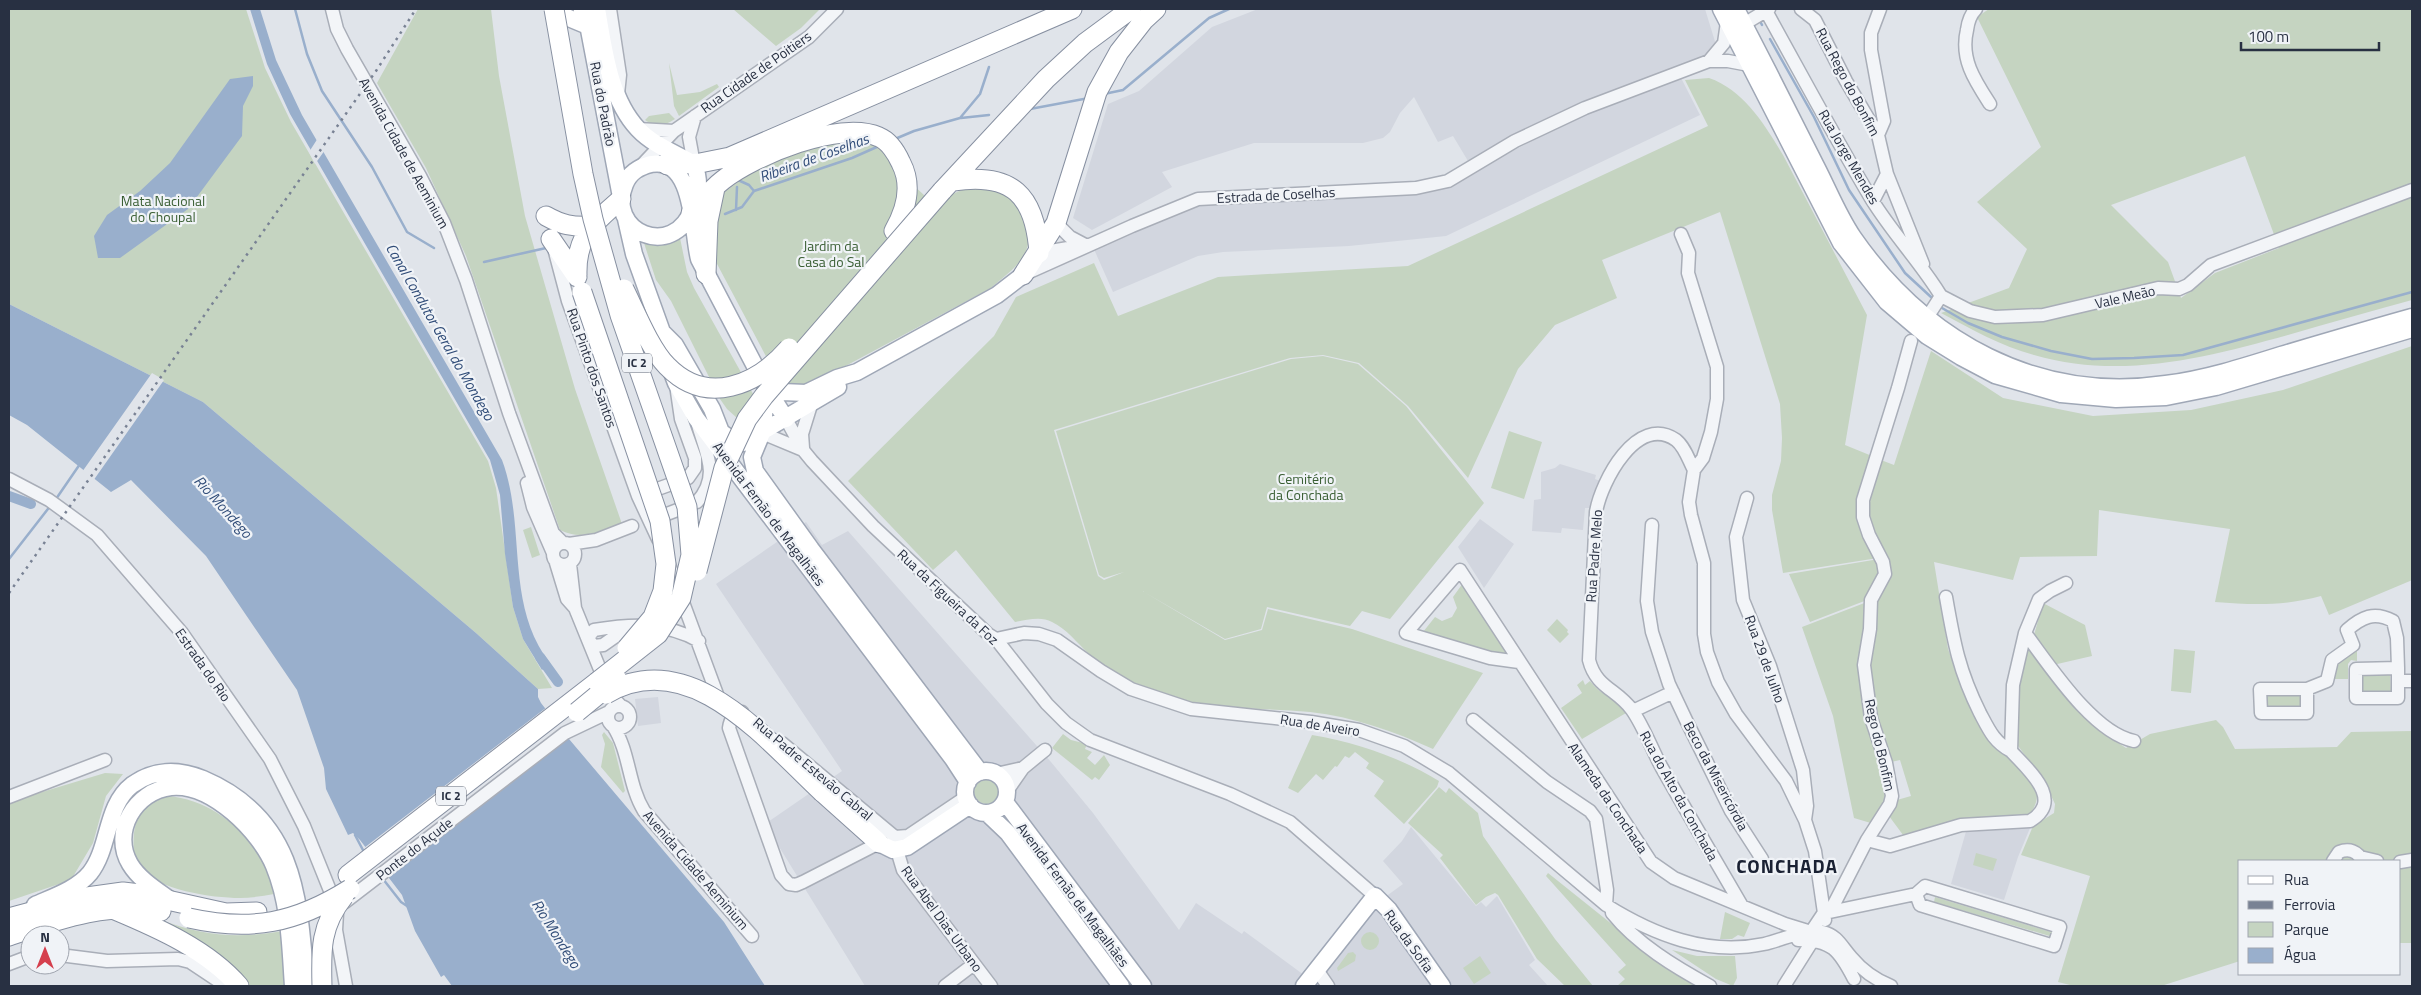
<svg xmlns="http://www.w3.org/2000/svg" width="2421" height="995" viewBox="0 0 2421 995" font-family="'Titillium Web',sans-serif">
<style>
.built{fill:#d2d6df}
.green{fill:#c5d4c1;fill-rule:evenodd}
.water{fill:#99afcc}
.pier{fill:#e0e4ea}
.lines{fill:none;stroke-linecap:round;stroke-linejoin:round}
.stream{stroke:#99afcc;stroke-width:2.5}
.canal{stroke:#99afcc;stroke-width:10}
.minor-casing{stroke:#a9aeb8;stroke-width:15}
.major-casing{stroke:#9fa7b6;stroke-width:19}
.highway-casing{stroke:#8790a1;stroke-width:21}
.minor{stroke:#f3f5f8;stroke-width:12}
.major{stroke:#fff;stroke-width:16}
.highway{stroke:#fff;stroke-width:19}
.rail{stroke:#798294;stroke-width:2.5;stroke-dasharray:2.5 5;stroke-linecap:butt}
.highway-bridge-casing{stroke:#8790a1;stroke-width:21;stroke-linecap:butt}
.highway-bridge{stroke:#fff;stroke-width:19}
.labels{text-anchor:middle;stroke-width:4.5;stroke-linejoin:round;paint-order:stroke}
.shield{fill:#f0f3f7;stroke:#646a78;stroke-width:1}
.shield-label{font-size:12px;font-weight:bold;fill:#283042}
.street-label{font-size:14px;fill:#283042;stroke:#f0f3f7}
.park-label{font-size:14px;fill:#3a5f34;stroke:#f0f3f7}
.water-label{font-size:15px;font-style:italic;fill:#304c78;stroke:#f0f3f7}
.district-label{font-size:19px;font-weight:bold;letter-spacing:1px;fill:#1a2133;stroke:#f0f3f7}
</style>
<rect width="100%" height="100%" fill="#e0e4ea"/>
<path class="built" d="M1258 9H1705L1717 48 1697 61 1557 115 1468 161 1453 136 1438 142 1414 97 1400 113 1390 132 1383 138 1363 143H1254L1162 172 1172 187 1092 230 1073 218 1108 104 1139 91 1212 27Z
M1680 76 1700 115 1446 236 1349 246 1223 252 1198 256 1113 292 1093 247 1190 205 1448 185 1589 111Z
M1560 464 1596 475 1595 479 1600 481 1591 508H1585L1583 530 1562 528 1561 533 1532 531 1534 500 1541 499V472L1555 468Z
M1480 519 1514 544 1484 588 1458 547Z
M806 522 822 545 848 531 1051 762 1093 813 1179 930 1196 903 1242 934 1244 931 1304 975 1296 986H865L765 824 842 771 716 584Z
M658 697 661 723 638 726 635 699Z
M1411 827 1476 906 1481 902 1486 907 1497 896 1535 960 1529 965 1548 986H1312L1370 908 1403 884 1383 861 1402 841Z
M1967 828H2030L2018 857 2004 900 1951 884Z"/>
<path class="green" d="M9 9H246L265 68 291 122 488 461 496 488 513 607 523 639 552 688 538 689 476 633 203 402 9 304Z
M418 9H491L499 76 525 216 575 389 622 524C600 531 582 541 560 530L466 256 426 168 377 83Z
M733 9H820L801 28 776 46Z
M1989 9H2412V300C2371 311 2329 323 2288 335 2205 358 2120 380 2034 355 2001 346 1971 329 1941 313L2009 288 2027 249 1977 202 2041 147 1977 17ZM2245 156 2279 248 2215 273 2181 298 2168 262 2111 205Z
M669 63 677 95 700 92 717 84 719 87 679 116 674 106Z
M1709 78C1744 90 1765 125 1783 155L1867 315 1845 445 1872 456 1860 499 1878 558 1783 573 1772 510V495L1781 461 1782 438 1780 404 1720 212 1602 260 1617 298 1555 325 1518 369 1468 478 1408 406 1359 363 1323 355 1290 358 1054 430 1098 576 1104 580 1124 572 1104 578 1099 575 1056 431 1291 359 1323 356 1358 364 1406 406 1484 503 1390 619 1362 611 1350 626 1267 607 1261 629 1225 639 1144 592 1129 578 1144 592 1225 640 1262 630 1268 609 1352 629 1483 673 1433 749C1393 731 1354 717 1310 712 1255 707 1195 711 1143 689 1123 680 1105 668 1089 654 1077 643 1067 629 1052 622 1041 616 1027 620 1015 622L956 550 933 570 848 481 994 336 1016 297 1094 263 1118 316 1218 277 1408 266 1708 126 1685 80Z
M669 113 675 119C665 126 655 128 645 120L649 116Z
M843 139 877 145 898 171 938 208C943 203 949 196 955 193 967 187 987 182 1000 188 1025 199 1037 231 1024 255 1016 269 1002 278 991 288L812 384 790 386 769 362 716 262 714 233 722 194 757 168 807 147Z
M680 238 687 272 694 288 757 401 737 418 727 409 720 399 671 301 656 280 644 243 660 245Z
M2412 346V580L2410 581 2329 615 2321 596C2285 606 2253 605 2215 602L2230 529 2099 510 2097 556 2020 557 2013 580 1934 562 1948 649 1963 691 1994 744 2037 787C2038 799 2036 810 2025 817L1906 839 1889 816 1897 800 1911 796 1900 760 1891 762 1877 717 1869 666 1876 602 1890 575 1869 516V500L1881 460 1894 465 1931 351 2003 398 2093 416 2191 410 2283 390Z
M1509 431 1542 442 1524 499 1491 488Z
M531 527 540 555 532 558 523 530Z
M1879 559 1881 574 1867 600 1810 622 1789 574Z
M1463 583 1508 652 1506 655 1423 632 1435 617 1442 621 1452 617 1457 608 1453 597Z
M1867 602 1860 665 1889 796 1874 824 1854 818 1833 716 1802 627Z
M2043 603 2085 625 2092 656 2053 665 2034 635Z
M1557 619 1568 630 1567 632 1569 634 1560 643 1547 630Z
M2027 642 2103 733 2126 748 2150 734 2216 720 2223 727 2235 749 2337 747 2351 732 2412 731V943H2400V861H2240V961L2161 986H2074L2058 982 2090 876 2021 855 2033 826 2054 813 2055 804 2045 783 2016 743V695Z
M2174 649 2195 651 2191 693 2171 691Z
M2352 651H2357V661L2351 660 2348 664V679H2335C2335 664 2340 659 2352 651Z
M2360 672H2390L2391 691H2360Z
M1583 680 1585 685 1590 681C1600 695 1617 699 1626 713L1582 739 1561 708 1582 693 1577 685Z
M2264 691H2303V710H2264Z
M604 732 613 743 625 791 623 793 601 767 605 744 602 735Z
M1063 734 1071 740 1087 744 1085 749 1092 752 1087 758 1095 765 1104 755 1110 765 1099 780 1095 777 1092 780 1052 748Z
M1312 735C1358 743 1399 757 1439 781L1437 787 1404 824 1374 796 1384 781 1366 768 1369 763 1355 752 1349 758 1345 756 1337 767 1335 766 1323 780 1316 774 1298 793 1288 788Z
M105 773 123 774 106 796 93 843 71 880 9 901V802Z
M974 791a13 13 0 1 1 26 0a13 13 0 1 1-26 0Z
M1439 787 1446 793 1449 788 1478 813 1483 836 1555 939 1593 986H1565L1537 959 1498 895 1495 893 1486 897 1476 905 1440 858 1443 855 1408 823Z
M168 796C218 800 266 844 274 894 263 896 251 898 240 898 212 898 157 890 139 867 133 858 133 843 134 833 138 808 147 805 168 796Z
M1976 853 1997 859 1993 871 1973 865Z
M1548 873 1658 961 1695 986H1617L1625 979 1618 972 1626 965 1546 876Z
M1935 897 2054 933 2053 937 1934 902Z
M1725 912 1750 923 1744 937 1738 935 1732 939H1720Z
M159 919C202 936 237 939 282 931L286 986H250L242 976Z
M1361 941a9 9 0 1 1 18 0a9 9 0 1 1-18 0Z
M1672 950 1697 956H1735L1737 978 1733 986 1716 979Z
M1353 952 1356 955 1355 961 1338 971 1337 968 1348 953Z
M1480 956 1491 973 1474 984 1463 968Z"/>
<path class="water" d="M250 9H260L276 60 302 115 502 460C527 527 504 604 550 663L542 670 523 639 513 607 505 554 500 495 490 460 290 114 267 64Z
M253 76V86L243 106 242 136 188 209 120 258H98L94 236 107 215 140 191 170 163 230 79Z
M9 304 203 402 476 633 538 689V697L541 703 569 739 724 922 765 986H452L444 975 441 977 415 931 402 895 360 840 353 833 348 835 326 789 324 768 297 690 206 556 131 480 111 492 27 425 9 415Z"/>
<path class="pier" d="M318 138 325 150 315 164 309 152Z
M152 373 164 380 93 481 82 472Z
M547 707 569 738 387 879 364 848Z"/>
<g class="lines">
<path class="stream" d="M295 9 307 54 322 91 372 167 407 232 434 248
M1761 23 1762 25
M1770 39 1814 117 1849 190 1905 273 1931 297
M1104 94 1123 90 1209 18 1229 9
M1030 109 1089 98
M961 118 989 115
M895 139 914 131 960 118 980 94 989 67
M754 191 852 158 879 146
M736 210 737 187
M725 214 742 207 754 191 749 185 738 180
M484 262 546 248
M1942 308 1968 323 2002 337 2051 351 2092 359 2134 358 2183 355 2412 292
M56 499 80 464
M9 559 51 505
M355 835 364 852
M383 879 401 902 407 906"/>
<path class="canal" d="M9 496 31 504
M540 657 558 682"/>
<g class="minor-casing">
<path id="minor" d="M332 9 337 29 347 49 420 176 444 223 466 280 509 413 553 533 563 543
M610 9 620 75 618 94
M1801 9 1815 20 1846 81 1878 135 1887 174 1923 264
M1976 9C1970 15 1968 22 1967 30 1960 59 1975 81 1990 104
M1766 11C1801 74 1835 138 1872 200 1893 234 1921 263 1941 296
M1744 24 1769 9
M1709 61 1724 43 1727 22
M638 129 674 131
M1878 135 1884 121 1871 50V33L1880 9
M694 164 689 137 695 116
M640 167 674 131 809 37 837 9
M1873 201 1887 174
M1056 223 1070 237 1087 246
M1681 234 1689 253 1688 273 1717 367V399L1711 432 1703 458 1694 470 1689 502 1691 515 1704 563V634L1707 652 1718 682 1736 714 1786 781 1805 820 1815 851 1825 920
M555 252 568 301 638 496 688 478 695 468V458L681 419 676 385
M1039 253 1074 247
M1025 274 1132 226 1198 199 1416 188 1448 181 1515 141 1585 108 1709 61H1728L1749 65
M1941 296 1970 311 1995 317 2043 315 2158 288 2179 289 2188 285 2211 265 2412 190
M1930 313 1941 296
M786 419 803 450 812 461 873 526 988 634 996 639 1047 704 1066 723 1090 740 1230 794 1290 822 1375 896
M762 433 803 450
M803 448 802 434 811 405
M1694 470C1689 461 1685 447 1676 440 1637 413 1601 482 1596 512L1589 660C1596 688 1617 689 1632 710 1644 727 1652 750 1662 768 1688 814 1715 860 1742 906
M9 479 49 500 97 535 182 633 270 759 304 826 335 903
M527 483 533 507 553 553
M638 496 658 539
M1747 498 1736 537 1743 600 1770 666 1803 770 1807 806 1805 820
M697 502C720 477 707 455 698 425
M654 519 693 504
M1652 525 1647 601 1652 632 1669 684 1686 720 1731 811 1762 859
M553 554a11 11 0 1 1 22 0a11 11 0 1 1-22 0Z
M569 544 596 540 632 526
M667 559 721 705
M556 563 567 599 575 608 610 694 621 706
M570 564 575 608
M1946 597C1954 643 1959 671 1980 713 1989 730 1994 742 2011 751
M630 626 603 645 594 646 589 641 590 635 594 630C631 624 665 622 699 641
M2025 633C2050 666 2093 733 2134 741
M996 639 1024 633 1039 634 1057 640 1101 671 1131 689 1191 709 1311 722 1359 730 1404 746 1449 773 1606 905C1654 935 1707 956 1764 944 1783 940 1804 928 1823 932 1837 935 1842 947 1851 957 1861 969 1876 980 1891 986
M1519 662 1490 658 1406 633 1460 570 1651 862 1674 878 1785 924 1811 932 1823 914
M2398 668V698H2356V669Z
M2398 681H2412
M2307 689V713H2261L2260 689H2307L2327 681 2332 660 2353 645 2347 630C2362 617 2374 611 2393 621L2397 638 2398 668
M608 717a11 11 0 1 1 22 0a11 11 0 1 1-22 0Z
M1633 711 1673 692
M742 712C733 714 730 720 729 728L781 875 789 884 796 885 803 882 879 843
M1473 720 1547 782 1590 811 1596 819 1607 890 1606 905
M613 726C630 752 628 785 644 811L752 936
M782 743 895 837 908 836 966 797
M996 774 1023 768
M1007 791 1023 768 1045 750
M9 797 105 760
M1867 840 1890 846 1961 825 2030 821C2065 800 2028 770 2011 751L2013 685 2025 633 2039 599 2050 591 2066 583
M897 850 903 870 991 986
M2360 857 2377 861
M2333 861 2339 852C2349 848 2358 851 2362 861
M2400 862 2412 860
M1925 886 2060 927 2054 946 1920 905 1916 894Z
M345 902 565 733 609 712
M1831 910 1867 840 1890 804 1892 796 1886 763 1871 718 1864 665 1870 629 1871 600 1885 574 1883 562 1869 535 1863 517V500L1898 388 1911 341
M337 913 336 930 346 986
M1612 913C1637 944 1675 967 1710 986
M1825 913 1916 894
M1798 940C1832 940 1839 950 1854 979
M60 955 107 961 178 959 190 962 226 986
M9 964 30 956
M1317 970 1328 986
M945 986 974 964
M1784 986 1813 940"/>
</g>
<g class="major-casing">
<path id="major" d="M585 9 621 197
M597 9C604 48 609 98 638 129 653 145 675 153 694 164 700 180 699 192 693 208 673 262 605 231 625 184 630 172 639 167 651 164 695 156 692 233 699 259L767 389 786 419
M1721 9 1841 243 1887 302 1927 336 1961 357 1995 375 2061 394 2116 399 2166 397 2216 387 2412 329
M1736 9C1763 61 1790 114 1816 166 1828 189 1838 215 1853 237 1925 341 2037 403 2166 384 2205 379 2243 367 2281 355 2325 342 2369 329 2412 317
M564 16 588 26
M626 219 634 254 662 332 663 349 676 383 696 418 953 759 968 782
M662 332 675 345 712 409 721 432 731 439 743 443 838 387
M767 389 762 433 752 457 755 471 811 549 980 772
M767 389 782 392 806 393 837 378 857 372 997 295 1023 275
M965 792a21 21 0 1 1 42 0a21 21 0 1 1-42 0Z
M1005 802 1143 986
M987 813 1008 833 1121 986
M879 843 893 850 907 847 970 805
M169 899C155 889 139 879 130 864 111 832 135 791 171 787 212 783 260 832 274 866 290 905 290 945 293 986
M35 905C53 897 77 889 90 873 110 848 105 806 132 785 154 769 179 769 203 779 297 819 299 899 306 986
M1304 986 1375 896 1389 910 1442 986"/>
</g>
<g class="highway-casing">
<path id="highway" d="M583 9 586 13
M667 165 700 163 730 157 1072 9
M953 181C1012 172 1035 195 1039 253
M942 191 1046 79 1085 43 1131 9
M691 213C701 202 711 189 723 180 755 155 840 120 879 137 889 141 897 154 901 163 913 186 906 210 894 231
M546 216C562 225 572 227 591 226
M551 239 577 277
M706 274 708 221 715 188
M577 275C576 235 593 224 621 199
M1023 275 1056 223 1097 92 1119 52 1144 20 1156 9
M822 792 879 843
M348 875 597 682
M115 910C158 928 208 950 239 986
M9 918 87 897 123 892 140 894 226 913 257 912
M9 936C57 920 110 901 161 911"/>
</g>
<use href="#minor" class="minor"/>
<use href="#major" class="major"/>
<use href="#highway" class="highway"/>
<path class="rail" d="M9 593 376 71 416 9"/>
<g class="highway-bridge-casing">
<path id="highway-bridge" d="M554 9 583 174 593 219 620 315 687 507 691 555 681 598 658 634 597 682
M624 289C635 311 650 349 667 366 707 407 757 385 789 348
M582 292 660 521 666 564 663 591 653 617 627 648
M697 571 724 468 747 419 764 396 942 191
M606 694C690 644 767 741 822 792
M577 712 617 679
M189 918C251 932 296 923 350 889
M322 986C321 950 320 926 344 896"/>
</g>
<use href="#highway-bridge" class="highway-bridge"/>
</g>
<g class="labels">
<g class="shield">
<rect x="622" y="353.5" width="30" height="19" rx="4"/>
<rect x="436" y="786.5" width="30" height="19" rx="4"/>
</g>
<g class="shield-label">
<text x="637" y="367">IC 2</text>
<text x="451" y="800">IC 2</text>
</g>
<g class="street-label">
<text transform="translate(756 72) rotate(-35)" y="5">Rua Cidade de Poitiers</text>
<text transform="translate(1848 82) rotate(62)" y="5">Rua Rego do Bonfim</text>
<text transform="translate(603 104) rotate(79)" y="5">Rua do Padrão</text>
<text transform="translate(404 153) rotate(61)" y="5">Avenida Cidade de Aeminium</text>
<text transform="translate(1849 157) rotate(60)" y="5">Rua Jorge Mendes</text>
<text transform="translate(1276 195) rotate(-3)" y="5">Estrada de Coselhas</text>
<text transform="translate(2125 297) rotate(-13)" y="5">Vale Meão</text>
<text transform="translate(592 368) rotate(71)" y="5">Rua Pinto dos Santos</text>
<text transform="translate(769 514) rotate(53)" y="5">Avenida Fernão de Magalhães</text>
<text transform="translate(1594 556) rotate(-86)" y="5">Rua Padre Melo</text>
<text transform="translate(948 597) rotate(43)" y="5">Rua da Figueira da Foz</text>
<text transform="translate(1765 659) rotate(70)" y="5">Rua 29 de Julho</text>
<text transform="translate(203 665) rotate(55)" y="5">Estrada do Rio</text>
<text transform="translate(1320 725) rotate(9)" y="5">Rua de Aveiro</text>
<text transform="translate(1880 745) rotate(77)" y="5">Rego do Bonfim</text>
<text transform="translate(813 769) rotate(40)" y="5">Rua Padre Estevão Cabral</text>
<text transform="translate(1716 776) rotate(62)" y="5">Beco da Misericórdia</text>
<text transform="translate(1679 796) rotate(61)" y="5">Rua do Alto da Conchada</text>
<text transform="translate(1608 798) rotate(56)" y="5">Alameda da Conchada</text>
<text transform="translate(414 849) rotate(-38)" y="5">Ponte do Açude</text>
<text transform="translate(696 870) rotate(49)" y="5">Avenida Cidade Aeminium</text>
<text transform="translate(1073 895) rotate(53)" y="5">Avenida Fernão de Magalhães</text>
<text transform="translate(942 919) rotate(54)" y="5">Rua Abel Dias Urbano</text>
<text transform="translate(1409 941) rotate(54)" y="5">Rua da Sofia</text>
</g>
<g class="park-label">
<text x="163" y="206">Mata Nacional<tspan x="163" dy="16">do Choupal</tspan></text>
<text x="831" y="251">Jardim da<tspan x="831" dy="16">Casa do Sal</tspan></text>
<text x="1306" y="484">Cemitério<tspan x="1306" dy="16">da Conchada</tspan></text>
</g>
<g class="water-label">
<text transform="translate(814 158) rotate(-20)" y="5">Ribeira de Coselhas</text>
<text transform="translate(440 332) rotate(60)" y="5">Canal Condutor Geral do Mondego</text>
<text transform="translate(223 507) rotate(48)" y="5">Rio Mondego</text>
<text transform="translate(556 934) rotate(58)" y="5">Rio Mondego</text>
</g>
<g class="district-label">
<text x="1787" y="873">CONCHADA</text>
</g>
</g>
<rect width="2421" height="995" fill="none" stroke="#283042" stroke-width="20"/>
<rect x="2238" y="860" width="162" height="115" fill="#f0f3f7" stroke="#a0a5af"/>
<rect x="2248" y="876" width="25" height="8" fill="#ffffff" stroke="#a0a5af"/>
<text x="2284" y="885" font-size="15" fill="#283042">Rua</text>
<rect x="2248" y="901" width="25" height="8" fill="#798294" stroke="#a0a5af"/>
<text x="2284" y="910" font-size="15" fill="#283042">Ferrovia</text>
<rect x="2248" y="922" width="25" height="15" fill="#c5d4c1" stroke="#a0a5af"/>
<text x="2284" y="935" font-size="15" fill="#283042">Parque</text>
<rect x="2248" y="948" width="25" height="15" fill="#99afcc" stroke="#a0a5af"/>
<text x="2284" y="960" font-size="15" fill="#283042">Água</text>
<g transform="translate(45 950)"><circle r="24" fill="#f0f3f7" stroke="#a0a5af"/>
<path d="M0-4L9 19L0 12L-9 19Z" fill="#d53f4d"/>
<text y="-8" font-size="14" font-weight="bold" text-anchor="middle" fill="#283042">N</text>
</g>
<path d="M2241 42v8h138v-8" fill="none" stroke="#283042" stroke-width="2.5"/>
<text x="2248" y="42" font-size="15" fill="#283042" stroke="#f0f3f7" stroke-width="4" paint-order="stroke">100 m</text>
</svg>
